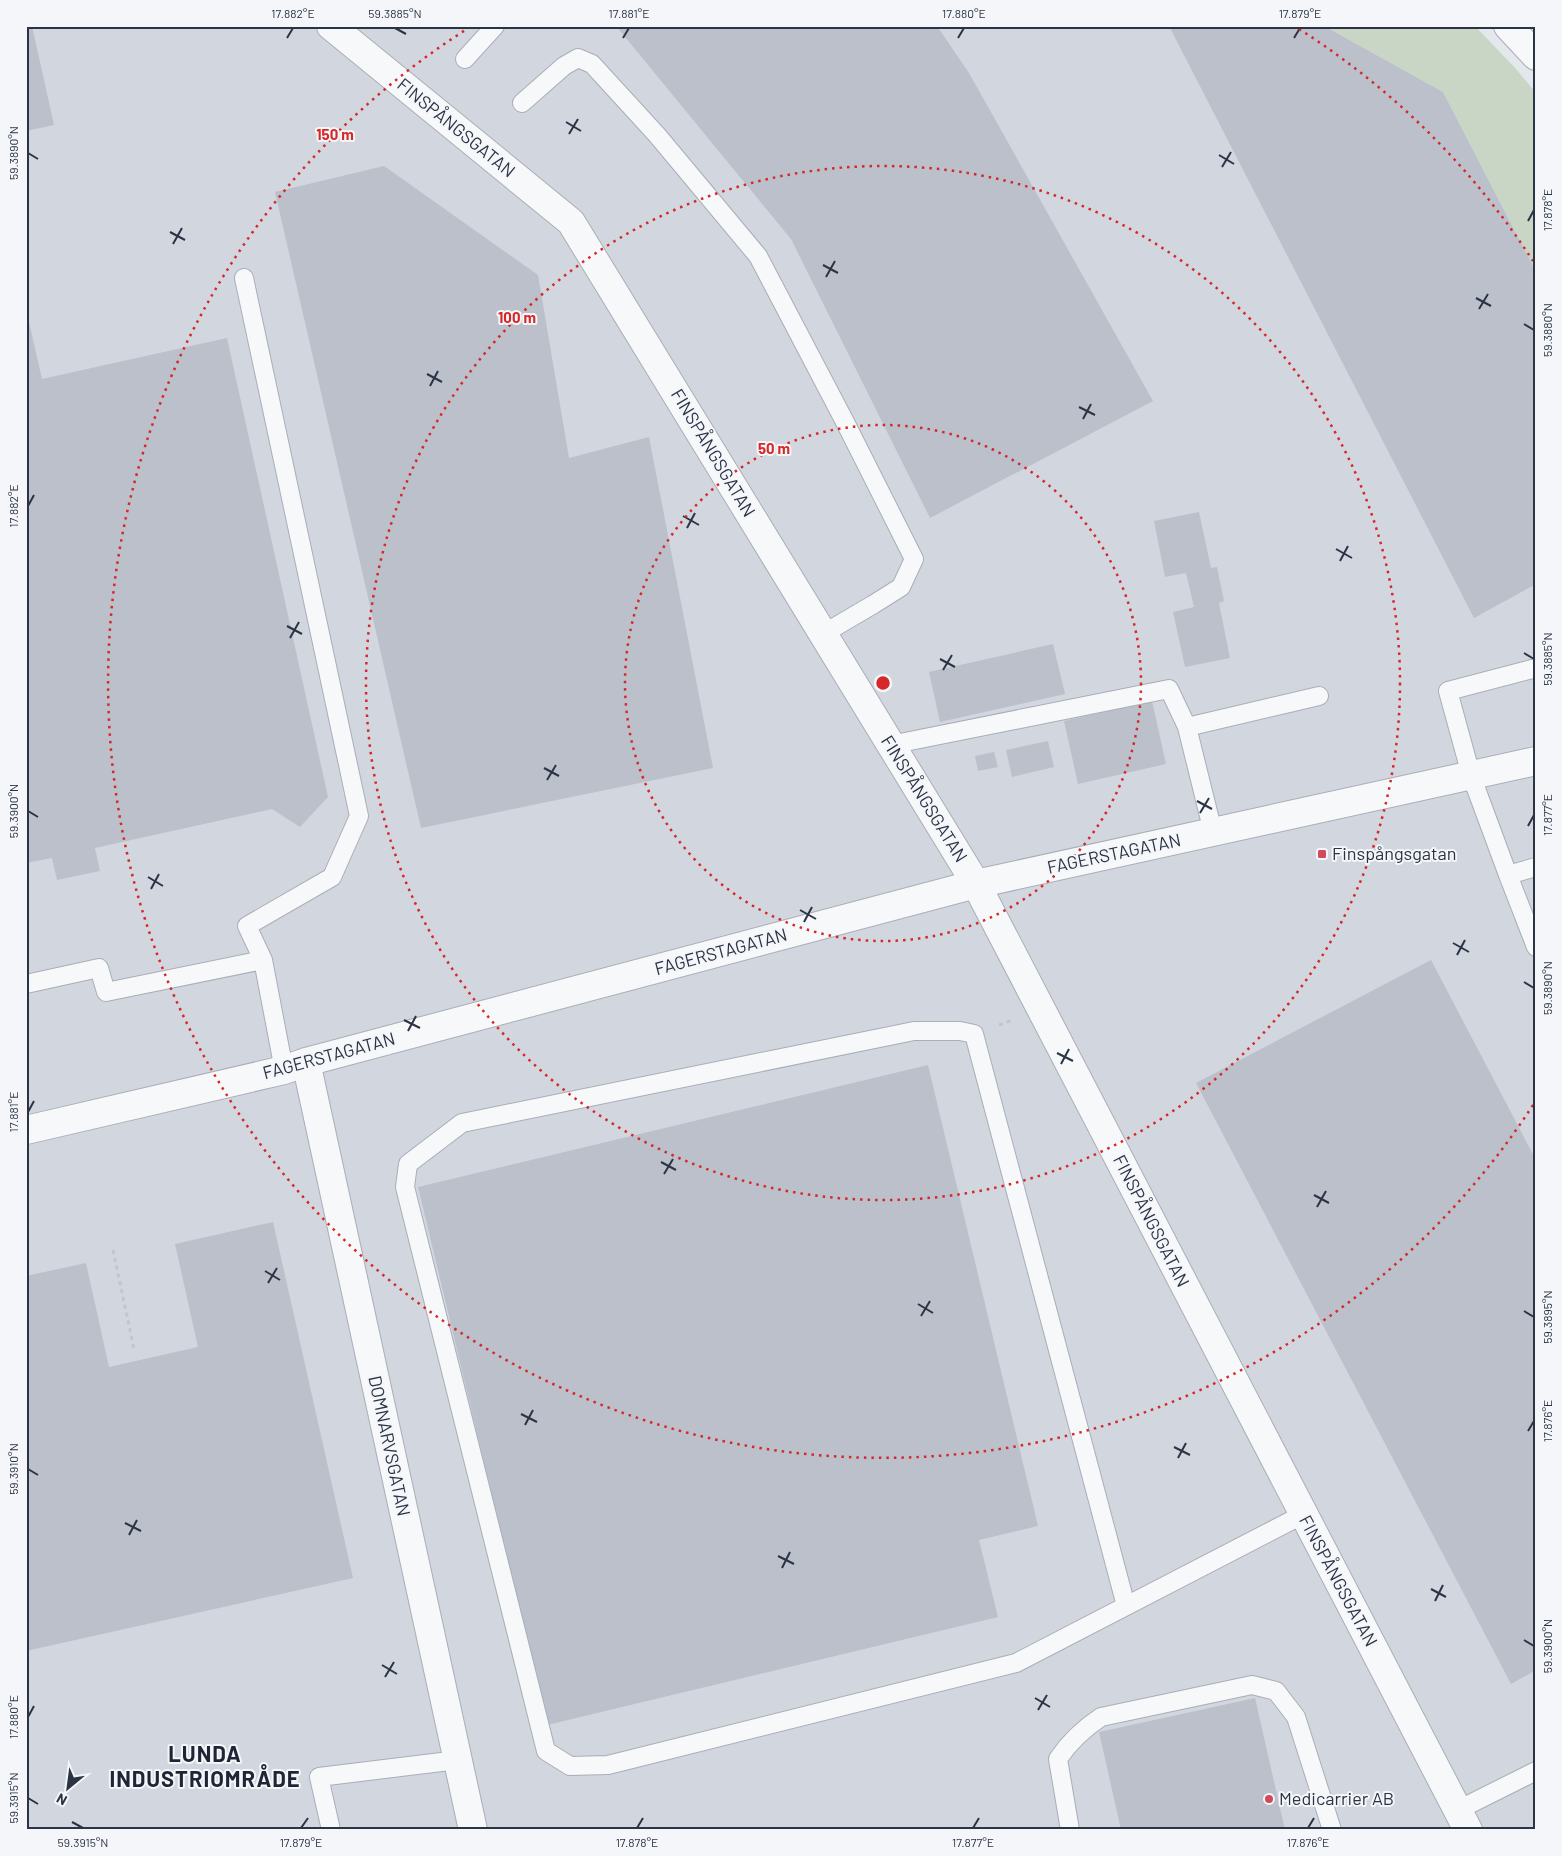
<svg xmlns="http://www.w3.org/2000/svg" width="1562" height="1856" viewBox="0 0 1562 1856" font-family="Barlow,sans-serif">
<style>
.built{fill:#d2d6de}
.green{fill:#c9d6c5}
.building{fill:#bbc0ca}
.lines{fill:none;stroke-linecap:round;stroke-linejoin:round}
.service-casing{stroke:#a9aeb7;stroke-width:20}
.minor-casing{stroke:#a9aeb7;stroke-width:30}
.tertiary-casing{stroke:#a9aeb7;stroke-width:30}
.path{stroke:#c2c5cb;stroke-width:3;stroke-dasharray:4 4;stroke-linecap:butt}
.service{stroke:#f7f8fa;stroke-width:18}
.minor{stroke:#f7f8fa;stroke-width:28}
.tertiary{stroke:#f7f8fa;stroke-width:28}
.ticks{fill:none;stroke:#2b3445;stroke-width:2}
.ring{fill:none;stroke:#d62828;stroke-width:2.5;stroke-dasharray:2.5 5}
.poi-dot{fill:#d1495b;stroke:#f4f6f9;stroke-width:2}
.labels{text-anchor:middle;stroke-width:4;stroke-linejoin:round;paint-order:stroke}
.street-label{font-size:18px;fill:#2b3445;stroke:#f4f6f9}
.poi-label{font-size:18px;fill:#2b3445;stroke:#f4f6f9;text-anchor:start}
.district-label{font-size:22px;font-weight:bold;letter-spacing:1px;fill:#1d2536;stroke:#f4f6f9}
.centre{fill:#d62828;stroke:#f4f6f9;stroke-width:2.5}
.ring-label{font-size:15px;text-anchor:middle;font-weight:bold;fill:#d62828;stroke:#f4f6f9;stroke-width:4;stroke-linejoin:round;paint-order:stroke}
.neatline{fill:none;stroke:#2b3445;stroke-width:2}
.ticks-label{font-size:12px;text-anchor:middle;fill:#2b3445}
</style>
<rect width="100%" height="100%" fill="#e4e7ec"/>
<path class="built" d="M26 26H1324L1443 92 1536 272V1830H26Z"/>
<path class="green" d="M1324 26H1475L1516 69 1536 93V272L1443 92Z"/>
<path class="building" d="M26 26H32L54 125 26 131Z
M616 26H937L969 73 1153 401 930 518 791 239Z
M1169 26H1324L1443 92 1536 272V584L1474 618Z
M384 166 538 275 569 458 649 437 713 768 421 828 275 192Z
M26 318H28L42 379 227 338 328 797 300 827 272 809 95 848 100 871 57 880 52 858 26 863Z
M1199 512 1211 568 1217 567 1224 601 1219 603 1230 658 1185 667 1173 612 1194 607 1186 573 1165 577 1154 521Z
M1053 644 1065 694 940 722 929 672Z
M1152 701 1166 764 1078 784 1064 721Z
M1048 741 1054 767 1012 777 1006 750Z
M994 752 998 767 978 771 975 756Z
M1431 960 1536 1160V1670L1511 1684 1196 1083Z
M928 1065 1038 1526 979 1540 998 1617 547 1725 418 1187Z
M273 1222 353 1578 26 1651V1276L86 1263 109 1367 198 1347 175 1244Z
M1255 1698 1285 1830H1121L1099 1732Z"/>
<g class="lines">
<g class="service-casing">
<path id="service" d="M465 59 495 26
M522 103 564 66 578 58 592 64 657 135 758 256 845 422 914 559 901 587 874 604 823 634
M244 278 359 816 332 877 247 926 263 960
M1536 668 1448 691 1471 775 1508 875 1536 867
M890 745 1169 689 1187 727
M1213 832 1187 727 1319 696
M1508 875 1536 947
M26 984 99 968 106 992 263 960 284 1070
M1126 1606 974 1034 960 1031H914L462 1123 408 1164 405 1187 546 1751 570 1766 608 1765 1016 1663 1304 1514
M1458 1810 1536 1771
M331 1830 319 1777 458 1760
M1070 1830 1058 1759C1070 1741 1083 1729 1101 1717L1252 1685 1276 1691 1296 1717 1332 1830"/>
</g>
<g class="minor-casing">
<path id="minor" d="M331 26 571 222 976 884 1468 1830
M306 1062 473 1830
M26 1130 284 1070 306 1062 976 884 1536 761"/>
</g>
<g class="tertiary-casing">
<path id="tertiary" d="M1508 26 1536 56"/>
</g>
<path class="path" d="M999 1025 1012 1020
M113 1250 134 1349"/>
<use href="#service" class="service"/>
<use href="#minor" class="minor"/>
<use href="#tertiary" class="tertiary"/>
</g>
<path class="ticks" d="M395 28 406 34M287 38 293 28M623 38 629 28M958 38 964 28M1294 38 1300 28M566 122 581 131M569 134 578 119M28 153 38 159M1219 155 1234 164M1222 167 1231 152M1528 221 1534 210M170 232 185 240M173 244 182 228M823 265 838 273M826 277 835 261M1476 298 1491 306M1479 309 1488 294M1524 324 1534 330M427 374 442 382M430 386 438 371M1079 407 1095 415M1083 419 1091 404M28 506 34 495M683 516 699 525M687 528 695 513M1336 549 1352 558M1340 561 1348 546M287 626 302 634M290 638 299 622M1524 653 1534 659M940 659 955 667M943 670 952 655M544 768 559 776M547 780 556 765M1197 801 1212 809M28 811 38 817M1200 813 1209 798M1528 826 1534 815M148 877 163 886M151 889 159 874M800 910 816 919M804 922 812 907M1453 943 1469 952M1457 955 1465 940M1524 982 1534 988M404 1020 420 1028M408 1031 416 1016M1057 1053 1073 1061M1061 1064 1069 1049M28 1112 34 1101M661 1162 676 1170M664 1174 673 1159M1314 1195 1329 1203M1317 1207 1326 1191M265 1271 280 1280M268 1283 277 1268M918 1304 933 1313M1524 1311 1534 1317M921 1316 930 1301M521 1414 537 1422M525 1425 533 1410M1528 1431 1534 1421M1174 1447 1190 1455M1178 1458 1186 1443M28 1469 38 1475M125 1523 141 1531M129 1535 137 1520M778 1556 794 1564M782 1568 790 1552M1431 1589 1446 1597M1435 1601 1443 1585M1524 1640 1534 1646M382 1665 397 1674M385 1677 394 1662M1035 1698 1050 1707M1038 1710 1047 1695M28 1717 34 1706M28 1798 38 1804M72 1822 83 1828M301 1828 308 1818M637 1828 643 1818M973 1828 979 1818M1308 1828 1314 1818"/>
<g class="ring">
<circle cx="883" cy="683" r="258"/>
<circle cx="883" cy="683" r="517"/>
<path d="M1533 1105A775 775 0 1 1 467 29M1299 29A775 775 0 0 1 1533 261"/>
</g>
<g class="poi-dot">
<rect x="1317" y="849" width="10" height="10" rx="2.5"/>
<circle cx="1269" cy="1799" r="5"/>
</g>
<g class="labels">
<g class="street-label">
<text transform="translate(456 128) rotate(39)" y="6">FINSPÅNGSGATAN</text>
<text transform="translate(713 453) rotate(59)" y="6">FINSPÅNGSGATAN</text>
<text transform="translate(924 799) rotate(58)" y="6">FINSPÅNGSGATAN</text>
<text transform="translate(1114 854) rotate(-12)" y="6">FAGERSTAGATAN</text>
<text transform="translate(721 952) rotate(-15)" y="6">FAGERSTAGATAN</text>
<text transform="translate(329 1056) rotate(-15)" y="6">FAGERSTAGATAN</text>
<text transform="translate(1151 1221) rotate(63)" y="6">FINSPÅNGSGATAN</text>
<text transform="translate(389 1446) rotate(78)" y="6">DOMNARVSGATAN</text>
<text transform="translate(1338 1581) rotate(62)" y="6">FINSPÅNGSGATAN</text>
</g>
<g class="poi-label">
<text x="1332" y="860">Finspångsgatan</text>
<text x="1279" y="1805">Medicarrier AB</text>
</g>
<g class="district-label">
<text x="205" y="1762">LUNDA<tspan x="205" dy="25">INDUSTRIOMRÅDE</tspan></text>
</g>
</g>
<circle cx="883" cy="683" r="8" class="centre"/>
<g class="ring-label">
<text x="335" y="140">150 m</text>
<text x="517" y="323">100 m</text>
<text x="774" y="454">50 m</text>
</g>
<rect width="1562" height="1856" fill="none" stroke="#f4f6f9" stroke-width="55"/>
<g transform="translate(68 1788) rotate(209)" stroke="#f4f6f9" stroke-width="4" paint-order="stroke">
<path d="M0-4L9 19L0 12L-9 19Z" fill="#2b3445"/>
<text y="-8" font-size="14" font-weight="bold" text-anchor="middle" fill="#2b3445">N</text>
</g>
<rect x="28" y="28" width="1506" height="1800" class="neatline"/>
<g class="ticks-label">
<text x="293" y="18">17.882°E</text>
<text x="395" y="18">59.3885°N</text>
<text x="629" y="18">17.881°E</text>
<text x="964" y="18">17.880°E</text>
<text x="1300" y="18">17.879°E</text>
<text transform="translate(14 153) rotate(-90)" y="4">59.3890°N</text>
<text transform="translate(1548 210) rotate(-90)" y="4">17.878°E</text>
<text transform="translate(1548 330) rotate(-90)" y="4">59.3880°N</text>
<text transform="translate(14 506) rotate(-90)" y="4">17.882°E</text>
<text transform="translate(1548 659) rotate(-90)" y="4">59.3885°N</text>
<text transform="translate(14 811) rotate(-90)" y="4">59.3900°N</text>
<text transform="translate(1548 815) rotate(-90)" y="4">17.877°E</text>
<text transform="translate(1548 988) rotate(-90)" y="4">59.3890°N</text>
<text transform="translate(14 1112) rotate(-90)" y="4">17.881°E</text>
<text transform="translate(1548 1317) rotate(-90)" y="4">59.3895°N</text>
<text transform="translate(1548 1421) rotate(-90)" y="4">17.876°E</text>
<text transform="translate(14 1469) rotate(-90)" y="4">59.3910°N</text>
<text transform="translate(1548 1646) rotate(-90)" y="4">59.3900°N</text>
<text transform="translate(14 1717) rotate(-90)" y="4">17.880°E</text>
<text transform="translate(14 1798) rotate(-90)" y="4">59.3915°N</text>
<text x="83" y="1847">59.3915°N</text>
<text x="301" y="1847">17.879°E</text>
<text x="637" y="1847">17.878°E</text>
<text x="973" y="1847">17.877°E</text>
<text x="1308" y="1847">17.876°E</text>
</g>
</svg>
